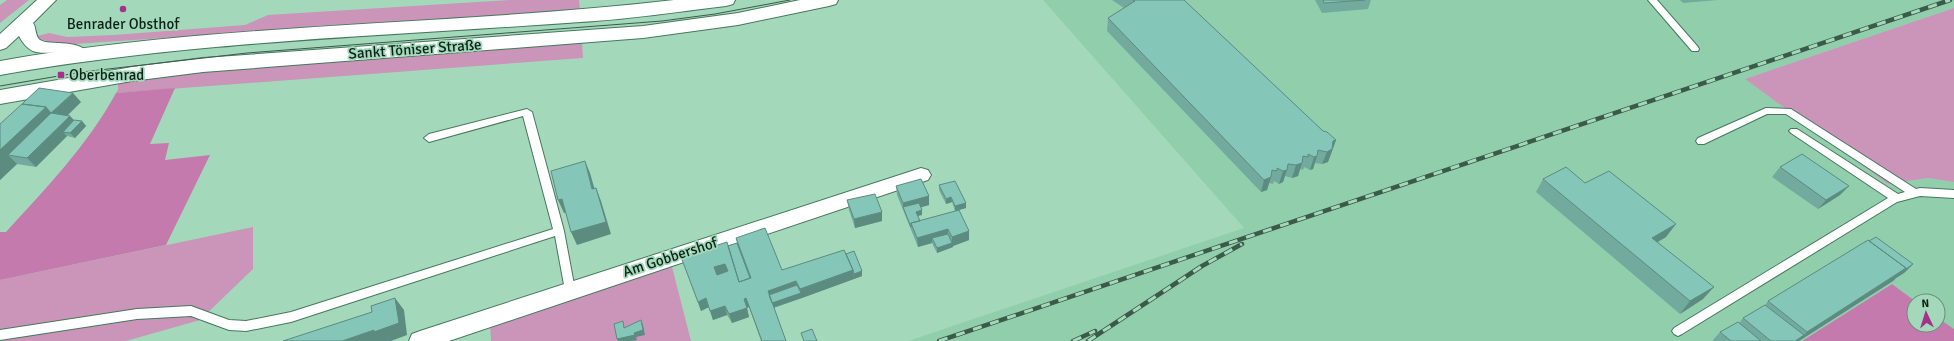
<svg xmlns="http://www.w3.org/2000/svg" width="1954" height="341" viewBox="0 0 1954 341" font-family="Signika,sans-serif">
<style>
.built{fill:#91cfac}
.green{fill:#cb94b9}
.forest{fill:#c57aae}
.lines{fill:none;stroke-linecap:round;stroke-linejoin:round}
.lane-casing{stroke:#45785c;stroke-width:2}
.street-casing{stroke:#45785c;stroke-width:2}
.secondary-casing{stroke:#45785c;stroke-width:2}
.lane{fill:#fff;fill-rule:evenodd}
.street{fill:#fff;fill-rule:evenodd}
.secondary{fill:#fff;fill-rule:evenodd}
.tram{stroke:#3b5a49;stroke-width:1}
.rail-casing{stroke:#3b5a49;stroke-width:4.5}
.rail{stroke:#a3d9ba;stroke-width:3;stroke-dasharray:9;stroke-linecap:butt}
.wall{fill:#72aa9d}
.shaded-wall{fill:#5c8b80}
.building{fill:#84c6b7;stroke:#5c8b80;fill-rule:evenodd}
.poi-dot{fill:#a6318a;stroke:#a3d9ba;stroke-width:1.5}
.labels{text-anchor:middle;stroke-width:3.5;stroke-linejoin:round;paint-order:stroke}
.poi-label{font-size:15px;fill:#0d2217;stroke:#a3d9ba}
.street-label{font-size:15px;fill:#0d2217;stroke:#a3d9ba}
</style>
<rect width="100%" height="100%" fill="#a3d9ba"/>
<path class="built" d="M1043 0H1954V8L1745 79 1888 184 1928 178 1954 182V329L1938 318V301H1915L1892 284 1802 341H908L1244 228Z"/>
<path class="green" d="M7 0H29L0 23V5Z
M511 0H579L580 10 59 45 34 37 49 33 67 37 114 35 245 25 268 15Z
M1954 8V182L1928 178 1888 184 1745 79Z
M582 43 583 58 116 93 118 90V82L204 71Z
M253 227V269L200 320 126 341H0V280Z
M671 263 691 341H491L490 323Z"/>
<path class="forest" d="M175 88 150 144 169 143 165 160 210 155 166 245 0 280V232H6C46 188 87 146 116 93Z
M1892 284 1915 301 1914 325H1938V318L1954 329V341H1802Z"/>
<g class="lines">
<g class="lane-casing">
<path id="lane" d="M1648 0H1657L1698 47 1699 49 1698 51H1692Z
M1766 108 1791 109 1916 189 1920 188 1954 190V198L1920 196 1897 202 1682 334 1678 336 1674 334 1672 331 1674 328 1888 198 1791 133 1789 131 1791 129H1797L1898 194 1905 192 1786 114H1767L1704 144H1698L1696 141 1698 138Z
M527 109 532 112 564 231 575 290 574 293 570 294 566 293 565 290 555 236 291 322 246 331 229 330 191 316 137 319 0 340V330L137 309 191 306 229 320 246 321 291 312 553 229 523 116 429 142 424 138 429 134Z"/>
</g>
<g class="street-casing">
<path id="street" d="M37 0H56L33 23C36 27 35 33 38 38 45 48 78 36 90 55L87 59C78 62 75 58 66 55 46 48 33 62 19 36L6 48 0 50V34Z
M921 168 928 170 931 175 928 180 449 341H409L412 334 420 331Z"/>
</g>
<g class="secondary-casing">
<path id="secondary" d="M674 0H735L733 4 726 6C682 11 639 18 595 21 396 36 196 40 0 75V61C223 22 449 26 674 0Z
M800 0H838L836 4 829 6 738 25 643 38 203 72 132 81 0 104V90L132 67 203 58 643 26 738 13Z"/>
</g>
<use href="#lane" class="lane"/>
<use href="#street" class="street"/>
<use href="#secondary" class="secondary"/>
<path class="tram" d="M0 86 82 72 247 53 662 21 715 14 790 0"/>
<g class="rail-casing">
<path id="rail" d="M939 341 1950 0
M1073 341 1095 331
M1088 341 1202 266 1242 244"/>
</g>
<use href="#rail" class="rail"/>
</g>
<path class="wall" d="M1112 0H1184L1323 131 1336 140 1328 162 1322 164 1315 163 1313 169 1310 170 1304 167 1303 170 1300 169 1298 176 1292 178 1285 176 1283 182 1279 184 1274 181 1273 184 1269 183 1267 190 1261 192 1107 31 1108 18 1124 8Z
M1315 0H1371L1368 9 1322 13Z
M1680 0H1718L1683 3Z
M81 102 67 115 70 116 74 120 82 121 86 126 75 138 67 136 36 167 17 164 0 180V124Z
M1780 167 1840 195 1818 209 1772 177Z
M1543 179 1585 183 1666 237 1658 242 1703 299 1680 314 1536 192Z
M939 185 966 203V208L955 211 952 202 946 204 939 190Z
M896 186 929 196V205L921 207 922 210V215L918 216 920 221 959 210 969 240 953 246V247L937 253 932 243 918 247 897 195Z
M847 200 882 221 855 228 849 210Z
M736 238 782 270 846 253 862 271V276L774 308 786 341H761L749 307 747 308 749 317 732 323 727 315 713 320 709 307 701 311 681 257 737 243Z
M1913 264 1904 273 1896 278 1893 281 1799 341H1712L1720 332 1739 323 1743 318 1765 305 1768 301Z"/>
<path class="shaded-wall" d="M73 93 81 102 60 123 51 113Z
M46 107 60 123 8 155 17 164 0 180V150Z
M70 116 78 125 82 121 86 126 75 138 70 133 63 132 67 136 36 167 27 158Z
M1336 140 1328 162 1322 164 1327 152 1333 141Z
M1317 156 1313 169 1310 170 1314 157Z
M585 161 590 173 598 201 592 189Z
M1302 163 1298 176 1292 178 1296 165Z
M1287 170 1283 182 1279 184 1283 171Z
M1271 177 1267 190 1261 192 1264 180Z
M1849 186 1840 195 1818 209 1826 200Z
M596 188 601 201 611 234 577 245 571 232Z
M929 196V205L905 212 903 207V203Z
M951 197 952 202 946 204V199Z
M562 199 568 212 564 213 558 200Z
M966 203V208L955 211V206Z
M922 210V215L916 216V212Z
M882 212V221L855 228 854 219Z
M1676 224 1666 237 1643 250 1652 238Z
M948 229V238H932V243L918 247 917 238Z
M969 231V240L953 246V247L937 253V248L952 243V237Z
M725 264 728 273 717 276 714 267Z
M1913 264 1904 273 1896 278 1893 281 1799 341H1798L1807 332Z
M853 270 854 279 802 298 800 289Z
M862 271V276L854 279V274Z
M796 281 798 290 770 300 768 291Z
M1714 287 1703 299 1680 314 1690 301Z
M801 293 802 298 772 308 771 303Z
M395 298 404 310 407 335 391 341H342L374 330Z
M706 298 709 307 701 311 698 302Z
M746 298 749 307 747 308 749 317 732 323 729 314 744 299Z
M725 306 727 315 713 320 710 311Z
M641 320 643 325 645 335 636 337 637 340 631 341H618L617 339 634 333Z
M1804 335 1798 341H1795Z"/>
<path class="building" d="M1133 0H1184L1323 131 1327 132 1336 140 1333 141 1332 149 1327 152 1318 150 1317 156 1314 157 1308 154V157L1303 156 1302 163 1296 165 1288 164 1287 170 1283 171 1277 168V171L1272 170 1271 177 1264 180 1108 18 1135 1Z
M1323 0H1365L1324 3Z
M39 88 73 93 51 113 70 116 27 158 8 155 51 113 46 107 22 104Z
M22 104 46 107 0 150V124Z
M74 120 82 121 70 133 63 132Z
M1802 154 1849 186 1826 200 1780 167Z
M585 161 592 189 596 188 606 222 571 232 562 199 558 200 551 171Z
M1566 167 1585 183 1609 171 1676 224 1652 238 1714 287 1690 301 1543 179Z
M921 179 929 196 903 203 896 186Z
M955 181 966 203 955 206 951 197 946 199 939 185Z
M875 194 882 212 854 219 847 200Z
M919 203 922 210 916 212 920 221 911 223V227L903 207Z
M959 210 969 231 952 237 948 229 917 238 911 223Z
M765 228 782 270 844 250 853 270 800 289 796 281 768 291 786 341H762L746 298 744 299 747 308 729 314 725 306 710 311 706 298 698 302 681 257 727 242 739 282 751 278 736 238ZM725 264 728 271 717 275 714 267Z
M948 234 952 243 937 248 932 238Z
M1876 237 1913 264 1906 269V268L1869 241Z
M1868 240 1906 268 1807 332 1768 301Z
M737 243 750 278 739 282 728 246Z
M854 251 862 271 854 274 853 270 846 254Z
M797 285 801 293 772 303 769 295Z
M395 298 399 323 374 332V330L342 341H283L372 312 371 306Z
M1765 305 1804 335 1795 341H1771L1743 318Z
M641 320 643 330 634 333 635 335 617 339 614 324 623 321 624 328Z
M1738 322 1761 341H1731L1720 332Z
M812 329 817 341H804L801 333Z"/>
<g class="poi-dot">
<circle cx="123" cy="9" r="4"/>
<rect x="57" y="71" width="8" height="8" rx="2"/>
</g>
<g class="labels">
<g class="poi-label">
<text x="123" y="29">Benrader Obsthof</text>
<text x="69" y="80" text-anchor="start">Oberbenrad</text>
</g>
<g class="street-label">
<text transform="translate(415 49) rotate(-4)" y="5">Sankt Töniser Straße</text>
<text transform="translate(670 257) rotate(-18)" y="5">Am Gobbershof</text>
</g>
</g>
<g transform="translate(1926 313) rotate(356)"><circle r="19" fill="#a3d9ba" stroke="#679079"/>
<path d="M0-3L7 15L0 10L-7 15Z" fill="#a6318a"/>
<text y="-6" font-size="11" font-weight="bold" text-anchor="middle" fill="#0d2217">N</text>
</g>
</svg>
